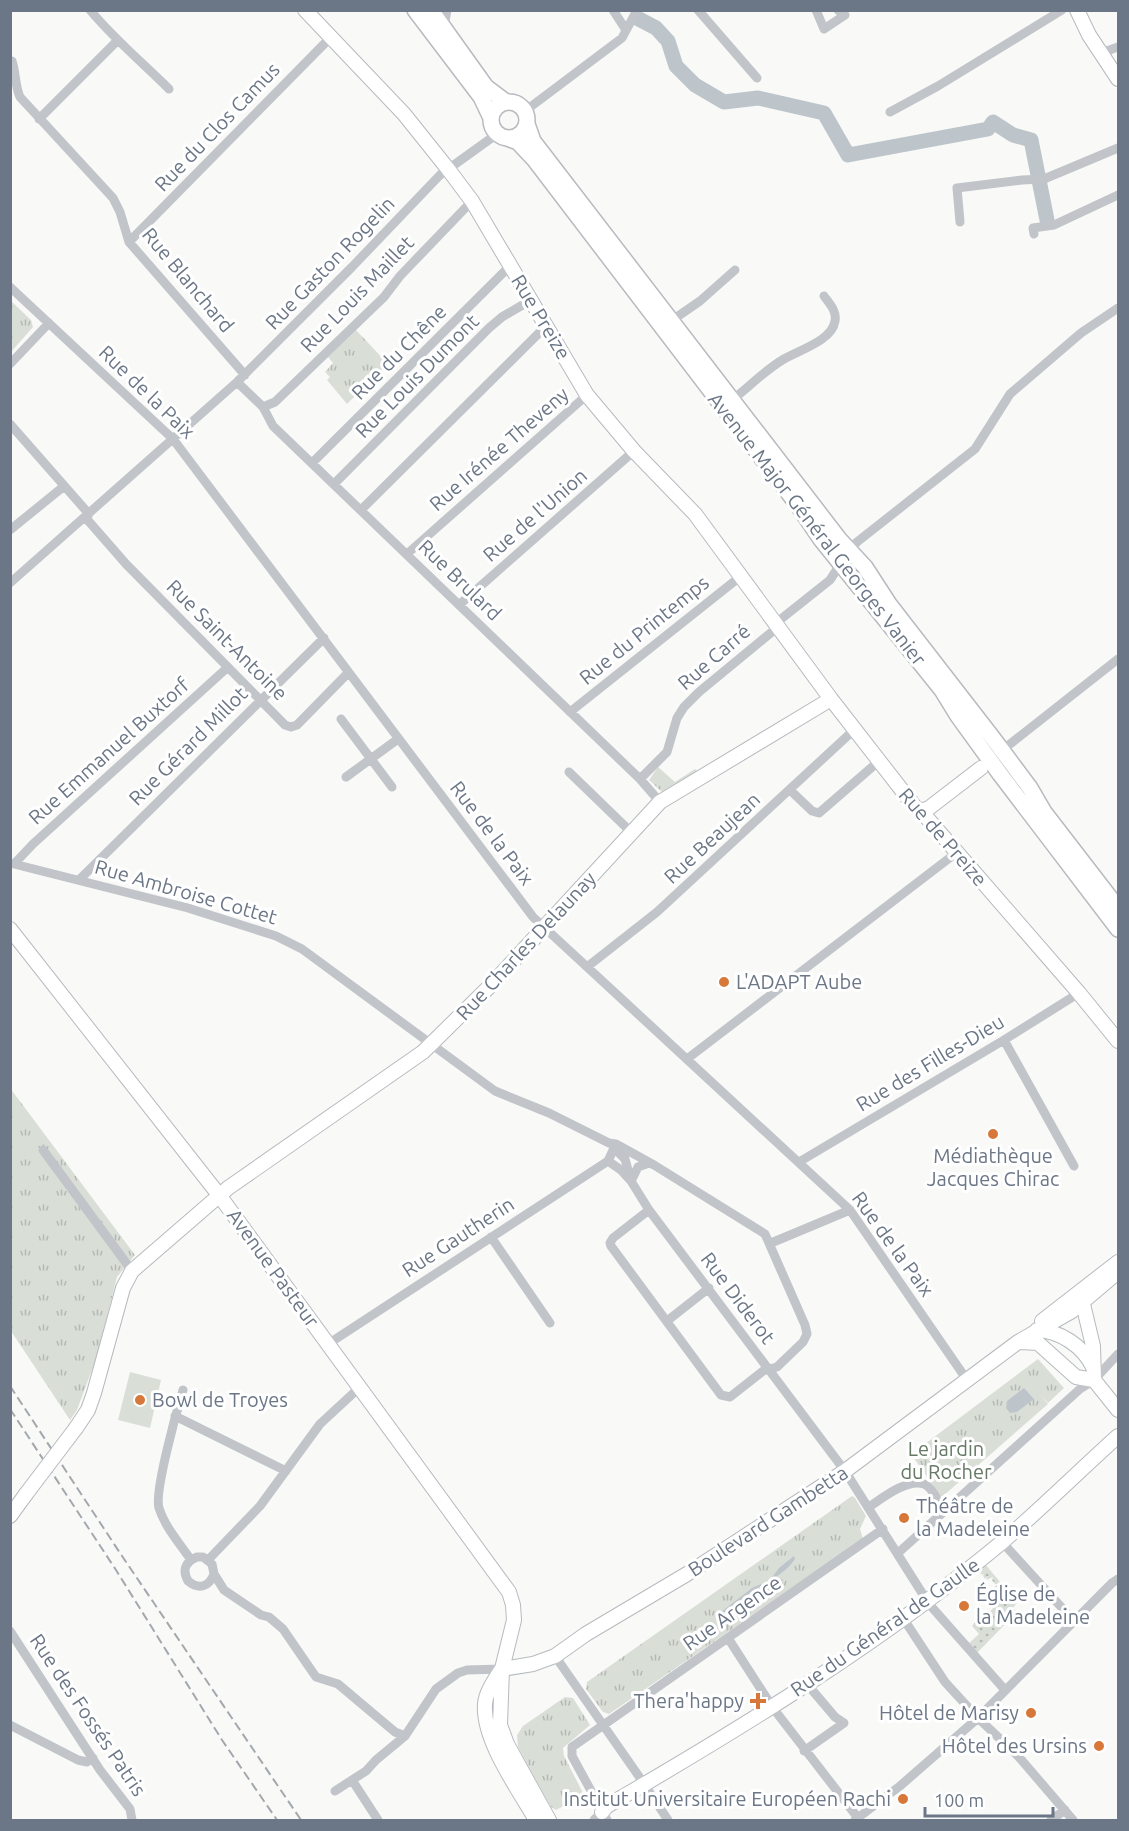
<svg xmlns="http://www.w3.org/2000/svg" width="1129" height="1831" viewBox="0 0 1129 1831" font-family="Ubuntu,sans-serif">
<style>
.grass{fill:url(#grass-tufts)}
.garden{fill:url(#garden-dots)}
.pitch{fill:#d9ded7}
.water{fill:#bdc5cb}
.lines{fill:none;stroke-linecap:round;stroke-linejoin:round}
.river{stroke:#bdc5cb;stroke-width:15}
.secondary-casing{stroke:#b6babf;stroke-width:16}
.primary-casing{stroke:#b7babf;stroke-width:18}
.street{stroke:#c1c4c9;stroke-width:9}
.secondary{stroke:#fff;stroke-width:14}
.primary{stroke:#fff;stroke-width:15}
.rail{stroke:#a3a8af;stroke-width:2;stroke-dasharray:9 4.5;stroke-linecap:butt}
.secondary-bridge-casing{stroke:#b6babf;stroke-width:16;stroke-linecap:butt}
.secondary-bridge{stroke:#fff;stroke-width:14}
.poi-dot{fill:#d7783a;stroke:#fff;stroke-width:2}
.labels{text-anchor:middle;stroke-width:6;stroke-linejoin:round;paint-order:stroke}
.street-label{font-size:20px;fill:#6b7686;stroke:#fff}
.poi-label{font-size:20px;fill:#6b7686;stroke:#fff;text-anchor:start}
.park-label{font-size:20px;fill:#667965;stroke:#fff}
</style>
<defs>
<pattern id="grass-tufts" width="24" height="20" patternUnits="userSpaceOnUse" patternTransform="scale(1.5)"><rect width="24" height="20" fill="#d9ded7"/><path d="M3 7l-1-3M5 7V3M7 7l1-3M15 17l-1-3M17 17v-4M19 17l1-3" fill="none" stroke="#b4b9b4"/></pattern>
<pattern id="garden-dots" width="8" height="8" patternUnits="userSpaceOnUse" patternTransform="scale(1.5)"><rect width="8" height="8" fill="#d9ded7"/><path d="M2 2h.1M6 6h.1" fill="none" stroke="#b4b9b4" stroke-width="1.8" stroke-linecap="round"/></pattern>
</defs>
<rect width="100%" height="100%" fill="#f9faf8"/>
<path class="grass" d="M11 301 31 320 33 327 11 352Z
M356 330 388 364 347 404 327 380 330 377 325 372 333 363 328 357Z
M658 767 675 782 695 769 698 771 668 791 662 792 649 780Z
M10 1088 135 1255 117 1277 96 1359 77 1410 70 1420 11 1331Z
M1038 1359 1064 1388 1048 1403 1040 1394 1048 1404 943 1496H940L914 1458 913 1453Z
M852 1496 855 1498 866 1516 860 1529 863 1539 609 1714 603 1712 586 1689 587 1682Z
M565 1697 573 1698 590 1725 563 1748 564 1756 583 1793 581 1797 556 1810 551 1807 518 1747 517 1735 523 1726Z"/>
<path class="garden" d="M985 1564 1006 1589 1009 1587 1019 1600 1013 1608 1017 1612 976 1654 967 1645 979 1634 972 1626 979 1618 983 1620 981 1617 993 1609 990 1605 993 1603 996 1604 994 1602 997 1596 1000 1595 992 1591 996 1590 992 1589 998 1584H995L992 1580 993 1577 986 1580 988 1576 985 1579 983 1576 984 1574 982 1575 979 1571V1569Z"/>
<path class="pitch" d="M130 1372 161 1380 150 1428 118 1420Z"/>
<path class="water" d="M1024 1388 1034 1399 1017 1412 1010 1413 1006 1408 1007 1401Z
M794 1556 795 1559C785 1574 768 1581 753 1591 742 1598 732 1607 722 1615L720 1613 752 1588 770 1580 779 1568Z"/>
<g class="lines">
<path class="river" d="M637 18 656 28 668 41 676 66 695 85 724 102 758 98 824 113 848 155 988 129 993 122 1013 135 1031 140 1047 220"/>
<g class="secondary-casing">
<path id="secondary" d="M305 10 404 114 448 169 472 201 587 395 634 451 695 514 831 699 915 807 921 811 1079 993 1118 1041
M1077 10 1089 35 1118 79
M921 811 929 808 981 768
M10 929 219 1195 509 1592 513 1605 514 1620 502 1669 500 1725 507 1744 549 1820
M1083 1304 1093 1346 1094 1380 1118 1410
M1042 1321 1118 1262
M1037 1330C1060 1331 1083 1346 1093 1367
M1020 1342 1038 1343 1076 1377 1094 1380
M76 1428 88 1410 94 1393 123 1288 132 1271 228 1188 423 1052 491 985 660 802 831 699
M10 1516 26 1494
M502 1669 533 1664 555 1656 586 1634 687 1574 845 1471 1018 1342 1072 1311 1118 1272
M501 1670C494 1681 486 1692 485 1704 482 1740 519 1790 536 1820
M602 1812 607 1806C743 1727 879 1644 1001 1543 1041 1509 1079 1471 1118 1436"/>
</g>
<g class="primary-casing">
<path id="primary" d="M415 10 481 97 491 118
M431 10 486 87 506 102
M491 120a18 18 0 1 1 36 0a18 18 0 1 1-36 0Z
M527 124 533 141 839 539 865 567 889 604 992 737 1030 788 1044 812 1118 908
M507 138 518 142 534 159 797 504 820 538 942 690 958 716 1000 774 1118 929"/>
</g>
<path class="street" d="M90 10C114 39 143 63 169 89
M613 10 626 30
M698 10 757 78
M816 10 824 29 845 15 838 10
M444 27 447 10
M1101 53 1118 47
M12 61C16 73 15 86 20 97L113 198 120 212 129 242 245 375
M525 111 622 38 637 10
M890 112 938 86 1062 10
M39 119 118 40
M960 222 957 188 1022 180 1044 179 1118 148
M1034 234 1033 228 1054 225 1118 195
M129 242 331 37
M10 287 173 439 533 917 850 1210 967 1380
M671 321 700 301 735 270
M10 364 49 323
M237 382 263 407 273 426 640 779 660 802
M732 400C749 387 765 370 784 359 799 350 832 341 835 321 837 311 829 303 824 296
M263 407 275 402 384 297 400 276 472 201
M10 424 89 514
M312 463 510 266
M334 484 489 328 502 317 531 300
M361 510 546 326
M85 517 126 564 285 725 291 727 297 725 348 673
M10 530 63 487
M407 554 587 395
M10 583 237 382 352 267 440 175 497 134
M459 605 634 451
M570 712 741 576
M341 719 392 787
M986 763 1118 659
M569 772 632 833
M346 777 398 739
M640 779 667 752 677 718 684 707 699 692 773 631 781 619 830 580 850 549 857 542 975 449 1010 394 1081 333 1118 308
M790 790 812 811 819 813 879 761
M10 863 188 908 276 936 302 949 495 1091 549 1113 609 1143 616 1144 654 1165 765 1234 805 1325 807 1334 803 1342 777 1367 763 1371 730 1397 721 1395 611 1246 610 1243 613 1238 649 1210
M15 863 33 844 228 667
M79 880 324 638
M587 967 657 912 855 729
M1004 1040 1074 1166
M687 1059 956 853
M613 1147 625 1159 631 1181 649 1210 845 1471 929 1604 1005 1690
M43 1150 132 1271
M608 1161 621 1170 631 1181
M799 1162 1004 1040 1079 993
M631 1181 638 1167 649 1163
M491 1237 550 1323
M771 1243 850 1210
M667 1321 709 1288
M328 1344 608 1161 616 1144
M183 1390C177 1410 154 1492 159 1508 165 1527 180 1544 191 1560
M175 1416 286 1471
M869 1507C881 1499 907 1478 924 1484 933 1488 939 1503 943 1511
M1002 1542 1074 1621
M898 1553 1080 1389 1094 1380 1118 1354
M208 1560 260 1506 320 1424 360 1387
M214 1574C209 1587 199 1590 188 1581 182 1570 185 1562 197 1557H203L212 1564 214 1574 224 1590 261 1615 269 1617 283 1629 316 1677 338 1684 395 1732 405 1736
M903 1618 945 1682 978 1718 1018 1756 1073 1820
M10 1631 100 1770 130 1809 132 1820
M728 1638 773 1708 858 1818
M555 1656 638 1775 668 1820
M10 1725 78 1760 87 1762 93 1758
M804 1751 844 1723 835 1717 807 1684
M335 1791 352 1780
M378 1820 352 1780 366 1771 376 1760 405 1736 436 1689 458 1673 467 1670 502 1669
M594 1820 602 1812
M607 1820 572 1756V1747L883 1529
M855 1820 900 1786 978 1718 1112 1583 1118 1579
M1051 1820 1065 1810"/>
<use href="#secondary" class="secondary"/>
<use href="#primary" class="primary"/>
<path class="rail" d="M10 1386 122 1556 301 1820
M10 1409 116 1570 222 1740 277 1820"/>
<g class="secondary-bridge-casing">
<path id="secondary-bridge" d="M26 1494 76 1428"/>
</g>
<use href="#secondary-bridge" class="secondary-bridge"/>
</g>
<g class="poi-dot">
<circle cx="724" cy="982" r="6"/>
<circle cx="993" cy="1134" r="6"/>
<circle cx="140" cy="1400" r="6"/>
<circle cx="904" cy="1518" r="6"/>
<circle cx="964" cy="1606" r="6"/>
<path d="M755 1692h6v6h6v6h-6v6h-6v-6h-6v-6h6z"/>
<circle cx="1031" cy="1713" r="6"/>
<circle cx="1099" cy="1746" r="6"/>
<circle cx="903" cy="1799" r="6"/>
</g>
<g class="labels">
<g class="street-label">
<text transform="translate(217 127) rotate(-46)" y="7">Rue du Clos Camus</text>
<text transform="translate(330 263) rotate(-46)" y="7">Rue Gaston Rogelin</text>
<text transform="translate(188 280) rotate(50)" y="7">Rue Blanchard</text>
<text transform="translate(357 294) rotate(-46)" y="7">Rue Louis Maillet</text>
<text transform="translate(541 317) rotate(59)" y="7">Rue Preize</text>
<text transform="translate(399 352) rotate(-45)" y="7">Rue du Chêne</text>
<text transform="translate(417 376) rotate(-45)" y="7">Rue Louis Dumont</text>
<text transform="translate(147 392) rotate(44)" y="7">Rue de la Paix</text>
<text transform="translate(499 449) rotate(-41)" y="7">Rue Irénée Theveny</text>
<text transform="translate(535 515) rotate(-41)" y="7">Rue de l'Union</text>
<text transform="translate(817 529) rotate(52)" y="7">Avenue Major Général Georges Vanier</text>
<text transform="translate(460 580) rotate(44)" y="7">Rue Brulard</text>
<text transform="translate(644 630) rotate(-39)" y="7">Rue du Printemps</text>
<text transform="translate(227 640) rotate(45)" y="7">Rue Saint-Antoine</text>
<text transform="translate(714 657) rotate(-41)" y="7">Rue Carré</text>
<text transform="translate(188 746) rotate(-45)" y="7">Rue Gérard Millot</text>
<text transform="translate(109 751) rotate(-42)" y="7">Rue Emmanuel Buxtorf</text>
<text transform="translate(492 833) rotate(53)" y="7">Rue de la Paix</text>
<text transform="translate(943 837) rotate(49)" y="7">Rue de Preize</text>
<text transform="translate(712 838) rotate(-43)" y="7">Rue Beaujean</text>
<text transform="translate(186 892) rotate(16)" y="7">Rue Ambroise Cottet</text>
<text transform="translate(526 946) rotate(-47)" y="7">Rue Charles Delaunay</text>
<text transform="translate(930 1063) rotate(-31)" y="7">Rue des Filles-Dieu</text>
<text transform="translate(458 1237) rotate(-33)" y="7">Rue Gautherin</text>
<text transform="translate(893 1244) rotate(54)" y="7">Rue de la Paix</text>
<text transform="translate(273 1268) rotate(54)" y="7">Avenue Pasteur</text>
<text transform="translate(738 1298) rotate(53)" y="7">Rue Diderot</text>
<text transform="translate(768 1521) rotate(-33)" y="7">Boulevard Gambetta</text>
<text transform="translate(732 1613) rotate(-35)" y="7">Rue Argence</text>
<text transform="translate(885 1627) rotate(-35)" y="7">Rue du Général de Gaulle</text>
<text transform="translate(88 1715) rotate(56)" y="7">Rue des Fossés Patris</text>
</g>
<g class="poi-label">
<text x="736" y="989">L'ADAPT Aube</text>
<text x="993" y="1163" text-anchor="middle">Médiathèque<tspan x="993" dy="23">Jacques Chirac</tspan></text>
<text x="152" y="1407">Bowl de Troyes</text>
<text x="916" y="1513">Théâtre de<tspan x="916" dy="23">la Madeleine</tspan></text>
<text x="976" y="1601">Église de<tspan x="976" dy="23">la Madeleine</tspan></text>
<text x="744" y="1708" text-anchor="end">Thera'happy</text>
<text x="1019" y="1720" text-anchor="end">Hôtel de Marisy</text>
<text x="1087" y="1753" text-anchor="end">Hôtel des Ursins</text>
<text x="891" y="1806" text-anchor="end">Institut Universitaire Européen Rachi</text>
</g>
<g class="park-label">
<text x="946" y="1456">Le jardin<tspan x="946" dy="23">du Rocher</tspan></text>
</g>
</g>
<rect width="1129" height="1831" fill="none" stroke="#6b7686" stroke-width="24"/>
<path d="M925 1807v9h128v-9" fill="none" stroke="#6b7686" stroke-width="3"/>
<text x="934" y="1807" font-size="18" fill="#6b7686" stroke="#ffffff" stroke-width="4.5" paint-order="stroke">100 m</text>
</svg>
